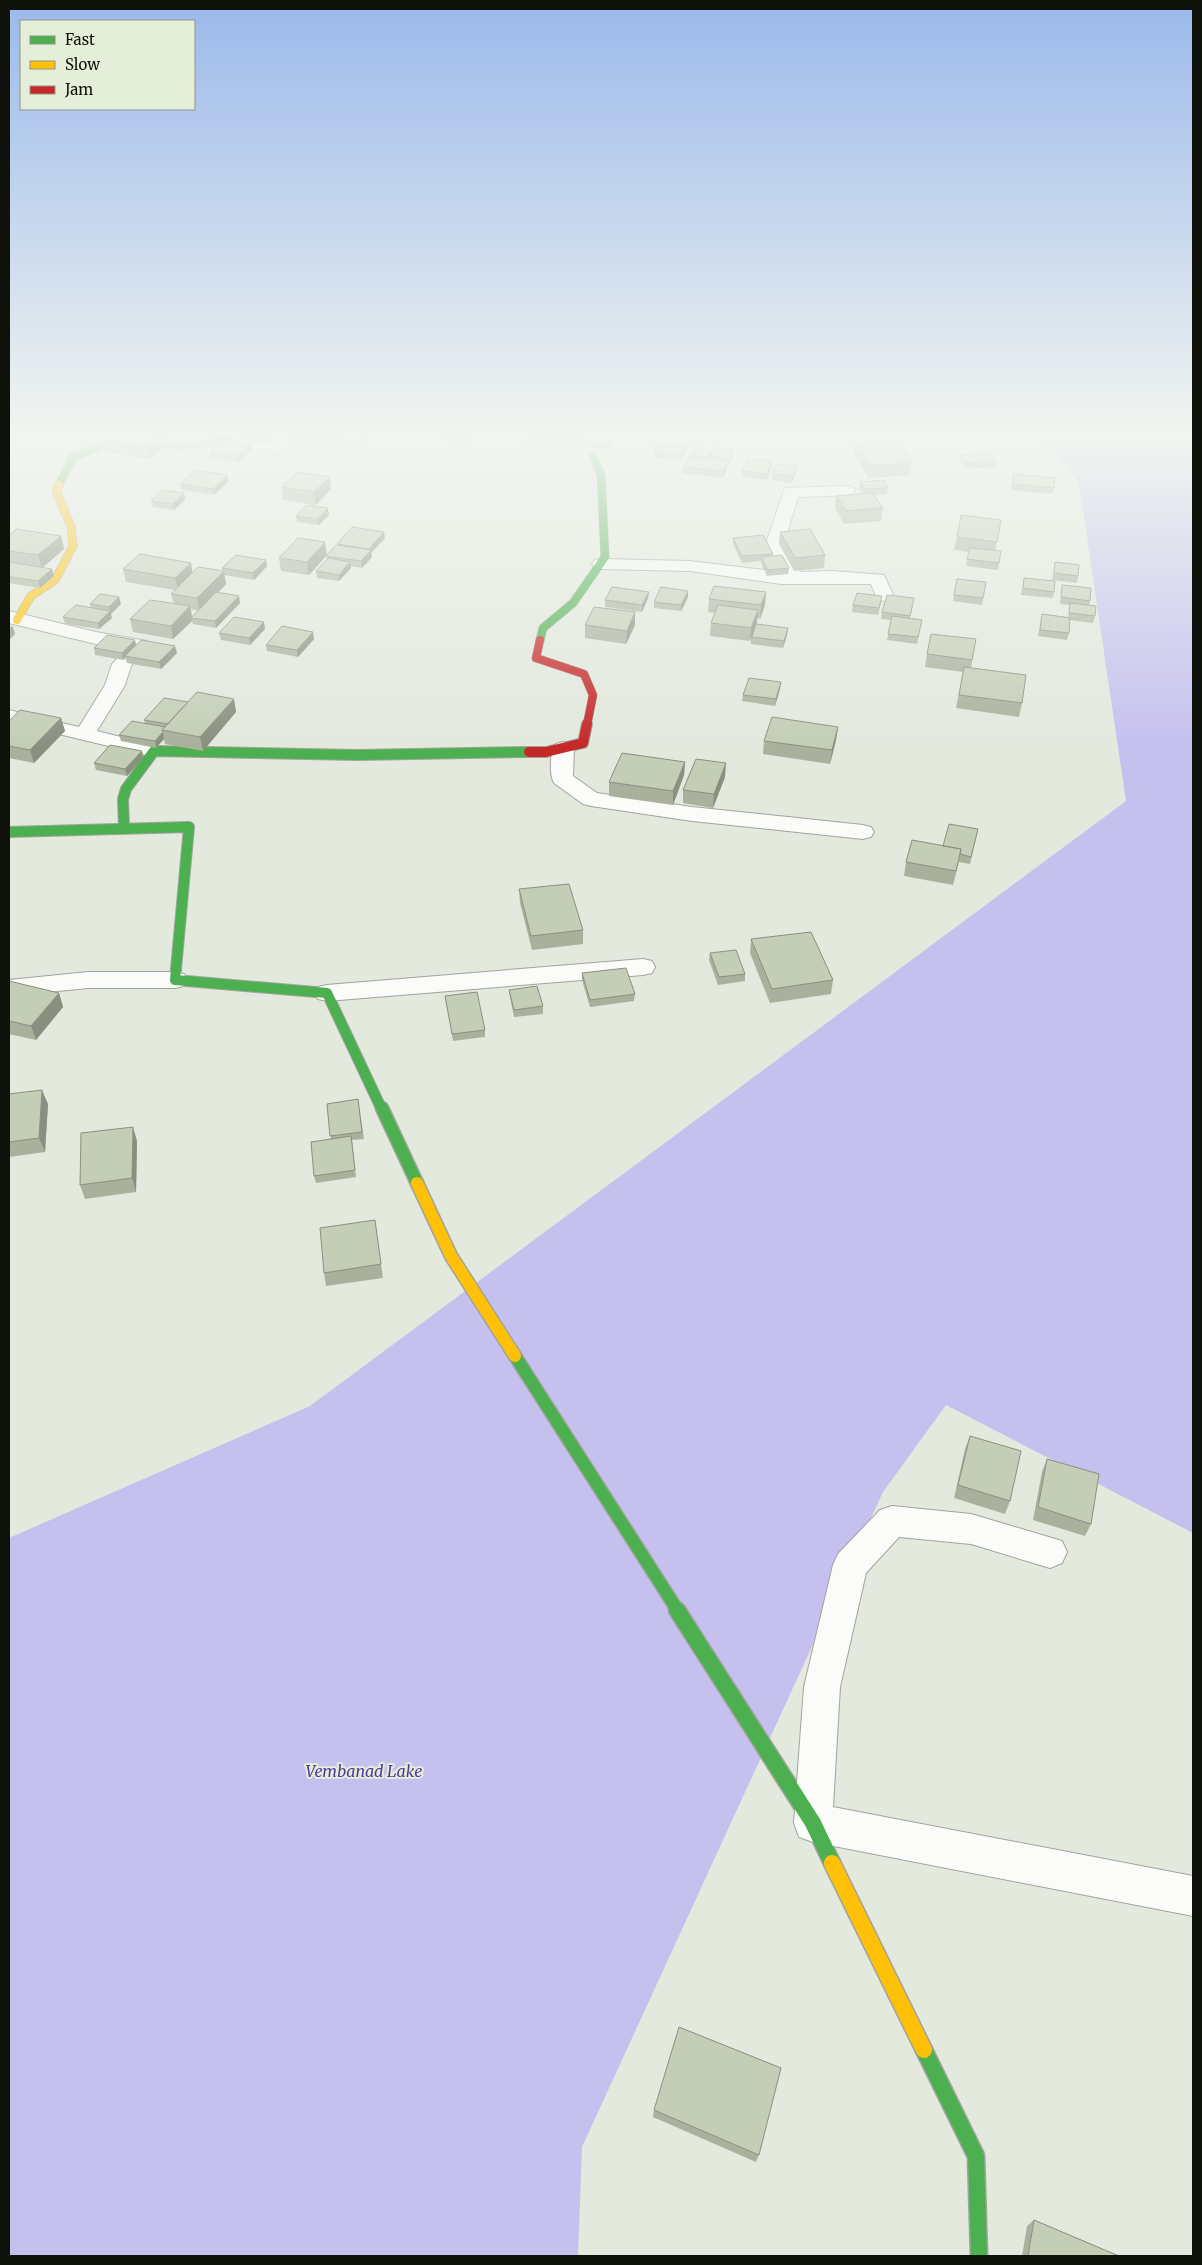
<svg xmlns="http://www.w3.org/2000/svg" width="1202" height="2265" viewBox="0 0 1202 2265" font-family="Merriweather,serif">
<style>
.water{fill:#c6c0ef}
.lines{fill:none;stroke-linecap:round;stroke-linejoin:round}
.street-casing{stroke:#a0a59c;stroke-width:2}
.fast-far3-casing{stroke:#a0a59c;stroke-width:9}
.fast-far2-casing{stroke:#a0a59c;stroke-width:12}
.fast-far1-casing{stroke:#a0a59c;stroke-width:15}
.fast-casing{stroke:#a0a59c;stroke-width:19}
.slow-far2-casing{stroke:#a0a59c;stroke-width:9}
.slow-far1-casing{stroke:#a0a59c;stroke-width:15}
.slow-casing{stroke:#a0a59c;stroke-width:19}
.jam-far1-casing{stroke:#a0a59c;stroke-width:9}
.jam-casing{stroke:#a0a59c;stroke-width:12}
.street{fill:#fbfcfa;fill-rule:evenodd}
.fast-far3{stroke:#4caf50;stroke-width:8}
.fast-far2{stroke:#4caf50;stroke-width:10}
.fast-far1{stroke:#4caf50;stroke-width:12}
.fast{stroke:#4caf50;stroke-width:16}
.slow-far2{stroke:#ffc107;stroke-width:8}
.slow-far1{stroke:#ffc107;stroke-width:12}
.slow{stroke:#ffc107;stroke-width:16}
.jam-far1{stroke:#c62828;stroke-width:8}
.jam{stroke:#c62828;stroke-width:10}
.wall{fill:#a9b19d;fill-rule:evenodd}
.shaded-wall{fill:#89907f}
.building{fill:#c4ceb6;stroke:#89907f}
.labels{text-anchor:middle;stroke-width:4;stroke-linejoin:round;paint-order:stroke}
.near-water-label{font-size:16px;font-style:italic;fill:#53399f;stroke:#e4eed8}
</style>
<rect width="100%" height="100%" fill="#e3e9dd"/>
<path class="water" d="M1033 430H1193V1533L946 1405 883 1492 582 2147 578 2256H9V1538L310 1406 1126 801 1079 483Z"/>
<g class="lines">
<g class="street-casing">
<path id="street" d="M285 430H303L282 450 276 452 223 447 217 445 215 442 217 439 223 437 272 442Z
M847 486 853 487 855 491 853 495 798 497 784 543 795 566 801 572 832 571 884 575 893 595 891 599 884 601 877 599 871 584H781L690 571 601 569 595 568 592 564 595 560 601 559 690 561 781 572 766 543 785 488Z
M9 611 96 632 147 641 150 645 131 666 125 685 97 731 161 747 165 751 161 755 154 757 9 722V710L79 727 105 685 112 664 126 649 96 644 9 623Z
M563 742 570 744 574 748 573 776 597 793 692 807 863 825 871 827 874 832 871 837 863 839 692 821 591 806 583 804 554 783C549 774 550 752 556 744Z
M643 959 652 961 655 967 652 973 643 975 327 1001 318 999 314 993 318 987 327 985Z
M88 972H175L184 974 187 980 184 986 175 988H88L9 996V980Z
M892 1506 971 1514 1062 1541 1067 1552 1062 1563 1050 1568 971 1544 899 1537 866 1573 840 1687 833 1807 1193 1876V1916L813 1842 799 1837 794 1823 804 1687 833 1565 838 1554 880 1510Z"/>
</g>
<g class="fast-far3-casing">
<path id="fast-far3" d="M59 485 73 457 117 440 177 445 223 442 237 430
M540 640 543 628 573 603 605 557 601 475 593 455"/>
</g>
<g class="fast-far2-casing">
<path id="fast-far2" d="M124 828 123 799 126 789 154 751 358 755 529 752
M9 832 189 827 175 980 327 993 382 1110"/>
</g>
<g class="fast-far1-casing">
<path id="fast-far1" d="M382 1108 417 1183
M515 1356 678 1611"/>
</g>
<g class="fast-casing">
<path id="fast" d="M677 1610 813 1823 832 1863
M924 2050 976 2156 979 2256"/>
</g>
<g class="slow-far2-casing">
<path id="slow-far2" d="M17 620 31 596 55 580 73 546 71 527 56 490 59 485"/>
</g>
<g class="slow-far1-casing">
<path id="slow-far1" d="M417 1183 451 1256 515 1356"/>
</g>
<g class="slow-casing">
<path id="slow" d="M832 1863 924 2050"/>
</g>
<g class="jam-far1-casing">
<path id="jam-far1" d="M540 640 536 658 584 674 593 695 587 725"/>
</g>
<g class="jam-casing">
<path id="jam" d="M529 752H546L583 743 587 724"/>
</g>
<use href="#street" class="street"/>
<use href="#fast-far3" class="fast-far3"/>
<use href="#fast-far2" class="fast-far2"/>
<use href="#fast-far1" class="fast-far1"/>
<use href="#fast" class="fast"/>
<use href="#slow-far2" class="slow-far2"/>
<use href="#slow-far1" class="slow-far1"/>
<use href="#slow" class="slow"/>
<use href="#jam-far1" class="jam-far1"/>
<use href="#jam" class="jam"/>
</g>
<path class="wall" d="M53 430H93L84 438 54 433Z
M132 430H176L162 442H160L161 449 149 459 106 452 103 440 133 433Z
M183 430H232L223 438 183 432Z
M280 430 266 443 235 438 234 432Z
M288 430H367L368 436 356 447 328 443V440L322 446 290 442Z
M429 430H476L477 432 469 442 428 438V432Z
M587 434 580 445 557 442V436Z
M525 435H556L551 443 526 441Z
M614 440 609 450 585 447V441Z
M251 444 252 450 238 462 210 458 209 452Z
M856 444 912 463 910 475 869 478 854 456Z
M685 447V453L681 461 654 458V451Z
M712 450V456L710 459 712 460V457L733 456 729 465H728L727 467 723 478 683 473V467L690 457V456Z
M960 455 996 461 995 467 965 469 959 461Z
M772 461 771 468 767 480 742 477V471Z
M796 472 792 483 772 480V474Z
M1014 474 1054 488 1052 494 1011 490Z
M227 475 228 482 214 495 182 490 180 484Z
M330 477 331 489 316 505 283 500 282 487Z
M860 482 888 488 887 494 873 495 883 508 881 521 844 524 835 508 836 496 862 494 859 488Z
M184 493 185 500 174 510 153 507 151 501Z
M329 515 319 525 297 522 296 516Z
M1001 520 995 551H1001L998 570 966 566 969 552 954 550 957 537Z
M780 532 825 555 824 568 794 571 779 544Z
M9 536H61L64 549 42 568 52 569 54 576 40 588 9 583Z
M385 538 371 553 372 557 362 568 350 566 351 568 339 581 317 578 316 571 327 560 326 556 309 575 281 571 279 558 327 555 337 545V544Z
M733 538 773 554V556L789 568 788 574 767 576 761 563V561L742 563 733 544Z
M1055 562 1078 576 1077 583 1052 580Z
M267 566 254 580 224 575 226 584 218 593 240 603 216 628 193 624 192 621 173 639 133 632 130 619 174 604 171 594 175 590 126 582 123 569 193 573 223 571 222 568ZM191 609 198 611 192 616Z
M1024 578 1054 592 1053 598 1021 595Z
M957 579 986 582 982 605 953 601Z
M1062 585 1090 601 1089 605 1095 616 1093 623 1070 620 1069 633 1067 640 1038 636 1042 614 1068 617 1070 605 1060 604Z
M649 592 648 598 642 612 605 607V600Z
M766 592 765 605 760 619 757 618 756 624 788 628 787 635 783 648 751 644V637L750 641 710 636 711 623 715 613 708 612 709 599Z
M688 597 681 611 654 608V602Z
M881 603 878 615 852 612 853 605Z
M90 604H121L111 614 112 618 99 629 65 624 63 617 91 608Z
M913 605 910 618 922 620 917 644 887 640 891 620 881 619 882 612Z
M635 612V625L626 644 585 638V625Z
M265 629 250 645 221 640 219 633Z
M314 639 298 657 267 651 266 645Z
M976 639 971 668 1022 703 1019 717 956 708 963 672 925 667 927 654Z
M135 640 136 645 177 653 161 669 127 663 125 658 123 660 95 655 94 648Z
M780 689 775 706 742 701 743 695Z
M234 699 236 712 203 751 165 744 164 739 156 748 121 741 119 735 145 723 144 720 188 702Z
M61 718 65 731 34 763 9 758V721Z
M838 727 836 740 830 764 763 754 764 741Z
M142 751 143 758 127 776 96 770 94 763Z
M685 762 684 775 673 805 609 796V782Z
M725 777 713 808 683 803V790Z
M978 829 970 864 959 862 953 885 904 876 906 862Z
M519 889 583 930V944L532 950 520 903Z
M751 939 833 980 831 994 770 1003 750 953Z
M710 953 745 974V981L718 985 709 960Z
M582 973 635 994 634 1001 590 1007 582 980Z
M9 981 59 993 63 1007 36 1040 9 1034Z
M509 990 543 1006V1014L514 1017 510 997Z
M445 996 485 1030V1037L453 1041Z
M9 1094 48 1104 45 1152 9 1157Z
M358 1099 364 1139 352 1140 356 1177 316 1183 314 1176 331 1139 327 1104Z
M137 1141 136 1192 85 1199 80 1185Z
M375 1220 383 1278 326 1286 324 1273Z
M970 1436 1010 1501 1005 1514 954 1498 965 1449Z
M1047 1459 1091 1524 1085 1536 1033 1520 1042 1472Z
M654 2110 759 2155 756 2162 653 2117Z
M1034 2220 1119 2256H1022L1027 2226Z"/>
<path class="shaded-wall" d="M84 430H93L84 438 82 432Z
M159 430H176L162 442Z
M224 430H232L223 438 222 432Z
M272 430H280L266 443 265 437Z
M324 430H336L327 437 328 440 322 446 320 434Z
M367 430 368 436 356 447V441Z
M473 430H476L477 432 469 442 468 436Z
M555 430H556V435L551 443 550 437Z
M585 430H587V434L580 445V439Z
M614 434V440L609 450V444Z
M159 437 161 449 149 459 147 447Z
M251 444 252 450 238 462 237 456Z
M685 447V453L681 461V454Z
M712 450V456L708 464V457Z
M734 450 733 456 729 465 730 459Z
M728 461 727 467 723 478V471Z
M772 461 771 468 767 480V474Z
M797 466 796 472 792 483 793 476Z
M227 475 228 482 214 495 213 489Z
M330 477 331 489 316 505 314 492Z
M184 493 185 500 174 510 173 504Z
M328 508 329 515 319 525 318 519Z
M384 532 385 538 371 553 372 557 362 568 361 561 369 552V549Z
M61 536 64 549 42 568 38 555Z
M325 542 327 555 309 575 307 562Z
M266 560 267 566 254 580 253 573Z
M350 562 351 568 339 581V575Z
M191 563 193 575 178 591 175 578Z
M52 569 54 576 40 588 38 581Z
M224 571 226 584 200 611 197 598Z
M688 591V597L681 611V605Z
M649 592 648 598 642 612V605Z
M766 592 765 605 760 619 761 605Z
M239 596 240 603 216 628 215 621Z
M119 597 121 604 111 614 109 607Z
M190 606 192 618H191L192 621 173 639 171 626Z
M758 610 757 623 750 641 751 628Z
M110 611 112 618 99 629 98 623Z
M635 612V625L626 644 627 631Z
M264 622 265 629 250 645 249 638Z
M13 627 15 634 9 640V631Z
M788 628 787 635 783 648 784 641Z
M313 632 314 639 298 657 297 650Z
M135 640 136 647 125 656V658L123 660 122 653Z
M175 646 177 653 161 669 159 662Z
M781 682 780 689 775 706 776 699Z
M234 699 236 712 203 751 200 737Z
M61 718 65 731 34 763 30 750Z
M838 727 836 740 830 764 832 750Z
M163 732 164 739 156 748 155 741Z
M142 751 143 758 127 776 125 769Z
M685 762 684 775 673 805V791Z
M726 763 725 777 713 808 714 794Z
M59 993 63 1007 36 1040 31 1026Z
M42 1090 48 1104 45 1152 39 1138Z
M133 1127 137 1141 136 1192 132 1178Z"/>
<path class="building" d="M72 430H84L82 432Z
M115 430H116L159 437 147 447 103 440Z
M236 430H272L265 437 234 432Z
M293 430H324L320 434Z
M334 430H366L356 441 327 437Z
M429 430H473L468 436 428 432Z
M528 430H555L550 437 525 435Z
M561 430H585L580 439 557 436Z
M591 431 614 434 609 444 585 441Z
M223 440 251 444 237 456 209 452Z
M896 441 912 463 871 466 856 444Z
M658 444 685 447 681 454 654 451Z
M694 448 712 450 708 457 690 456Z
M716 448 734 450 730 459 712 457Z
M989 452 996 461 966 463 960 455Z
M688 457 728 461 723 471 683 467Z
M748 459 772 461 767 474 742 471Z
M777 464 797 466 793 476 772 474Z
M195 470 227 475 213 489 180 484Z
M297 472 330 477 314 492 282 487Z
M1014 474 1055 478 1054 488 1013 484Z
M884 480 888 488 864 489 860 482Z
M163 490 184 493 173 504 151 501Z
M872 493 883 508 846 511 836 496Z
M307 505 328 508 318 519 296 516Z
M961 515 1001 520 997 542 957 537Z
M352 527 384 532 369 549 337 544Z
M16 529 61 536 38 555 9 551V536Z
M810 529 825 555 795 558 780 532Z
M763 535 773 554 742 556 733 538Z
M298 538 325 542 307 562 279 558Z
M336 545 371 550 361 561 326 556Z
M970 548 1001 551 999 563 967 559Z
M140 554 191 563 175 578 123 569Z
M236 555 266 560 253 573 222 568Z
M782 555 789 568 768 570 761 557Z
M328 558 350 562 339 575 316 571Z
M9 562 52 569 38 581 9 577Z
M1055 562 1079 565 1078 576 1054 573Z
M198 567 224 571 197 598 171 594Z
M1024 578 1055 581 1054 592 1023 588Z
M957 579 986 582 983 598 954 595Z
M1062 585 1091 588 1090 601 1061 597Z
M714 586 766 592 761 605 709 599Z
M612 587 649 592 642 605 605 600Z
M661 587 688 591 681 605 654 602Z
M216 592 239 596 215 621 191 618Z
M857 593 882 596 879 608 853 605Z
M100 594 119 597 109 607 90 604Z
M887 595 914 598 910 616 882 612Z
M150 600 190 606 171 626 130 619Z
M1070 603 1096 606 1095 616 1069 613Z
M76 605 110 611 98 623 63 617Z
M718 605 758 610 751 628 711 623Z
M594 607 635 612 627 631 585 625Z
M1042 614 1070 618 1069 633 1040 630Z
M892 616 922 620 918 637 888 634Z
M234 617 264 622 249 638 219 633Z
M756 624 788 628 784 641 752 637Z
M282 626 313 632 297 650 266 645Z
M9 627H13L9 631Z
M931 634 976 639 972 660 927 654Z
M107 635 135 640 122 653 94 648Z
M141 640 175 646 159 662 125 656Z
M964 667 1026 675 1022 703 959 695Z
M749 678 781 682 776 699 743 695Z
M197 692 234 699 200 737 162 730Z
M164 698 188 702 168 724 144 720Z
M20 710 61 718 30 750 9 746V721Z
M772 717 838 727 832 750 764 741Z
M132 721 165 727 162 730 163 732 155 741 119 735Z
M110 745 142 751 125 769 94 763Z
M622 753 685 762 673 791 609 782Z
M696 759 726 763 714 794 683 790Z
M949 824 978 829 971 857 960 854 961 849 943 846Z
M912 840 961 849 956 871 906 862Z
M569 884 583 930 531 936 519 889Z
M811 932 833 980 772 989 751 939Z
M736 950 745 974 719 977 710 953Z
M626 968 635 994 590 1000 582 973Z
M9 981 59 993 31 1026 9 1021Z
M537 986 543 1006 514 1010 509 990Z
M477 992 485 1030 452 1034 445 996Z
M42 1090 39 1138 9 1142V1094Z
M358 1099 362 1132 330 1136 327 1104Z
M133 1127 132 1178 80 1185 81 1133Z
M351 1136 355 1170 314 1176 311 1142Z
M375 1220 381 1264 324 1273 320 1228Z
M970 1436 1021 1451 1010 1501 958 1485Z
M1047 1459 1099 1474 1091 1524 1038 1507Z
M679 2027 781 2068 759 2155 654 2110Z
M1034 2220 1119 2256H1028Z"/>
<linearGradient id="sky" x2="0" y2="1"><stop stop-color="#9ab9eb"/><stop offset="0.58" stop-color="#f2f5f0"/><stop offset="1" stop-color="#f2f5f0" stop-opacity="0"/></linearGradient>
<rect width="1202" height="747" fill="url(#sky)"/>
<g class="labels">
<g class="near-water-label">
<text x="364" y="1777">Vembanad Lake</text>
</g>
</g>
<rect width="1202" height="2265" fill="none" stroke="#0f120b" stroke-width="20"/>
<rect x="20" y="20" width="175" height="90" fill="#e4eed8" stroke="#8f9686"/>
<rect x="30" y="36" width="25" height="8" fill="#4caf50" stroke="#8f9686"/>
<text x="65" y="45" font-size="15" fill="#0f120b">Fast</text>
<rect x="30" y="61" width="25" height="8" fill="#ffc107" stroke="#8f9686"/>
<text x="65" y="70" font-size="15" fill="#0f120b">Slow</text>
<rect x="30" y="86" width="25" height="8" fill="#c62828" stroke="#8f9686"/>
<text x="65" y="95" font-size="15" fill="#0f120b">Jam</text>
</svg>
